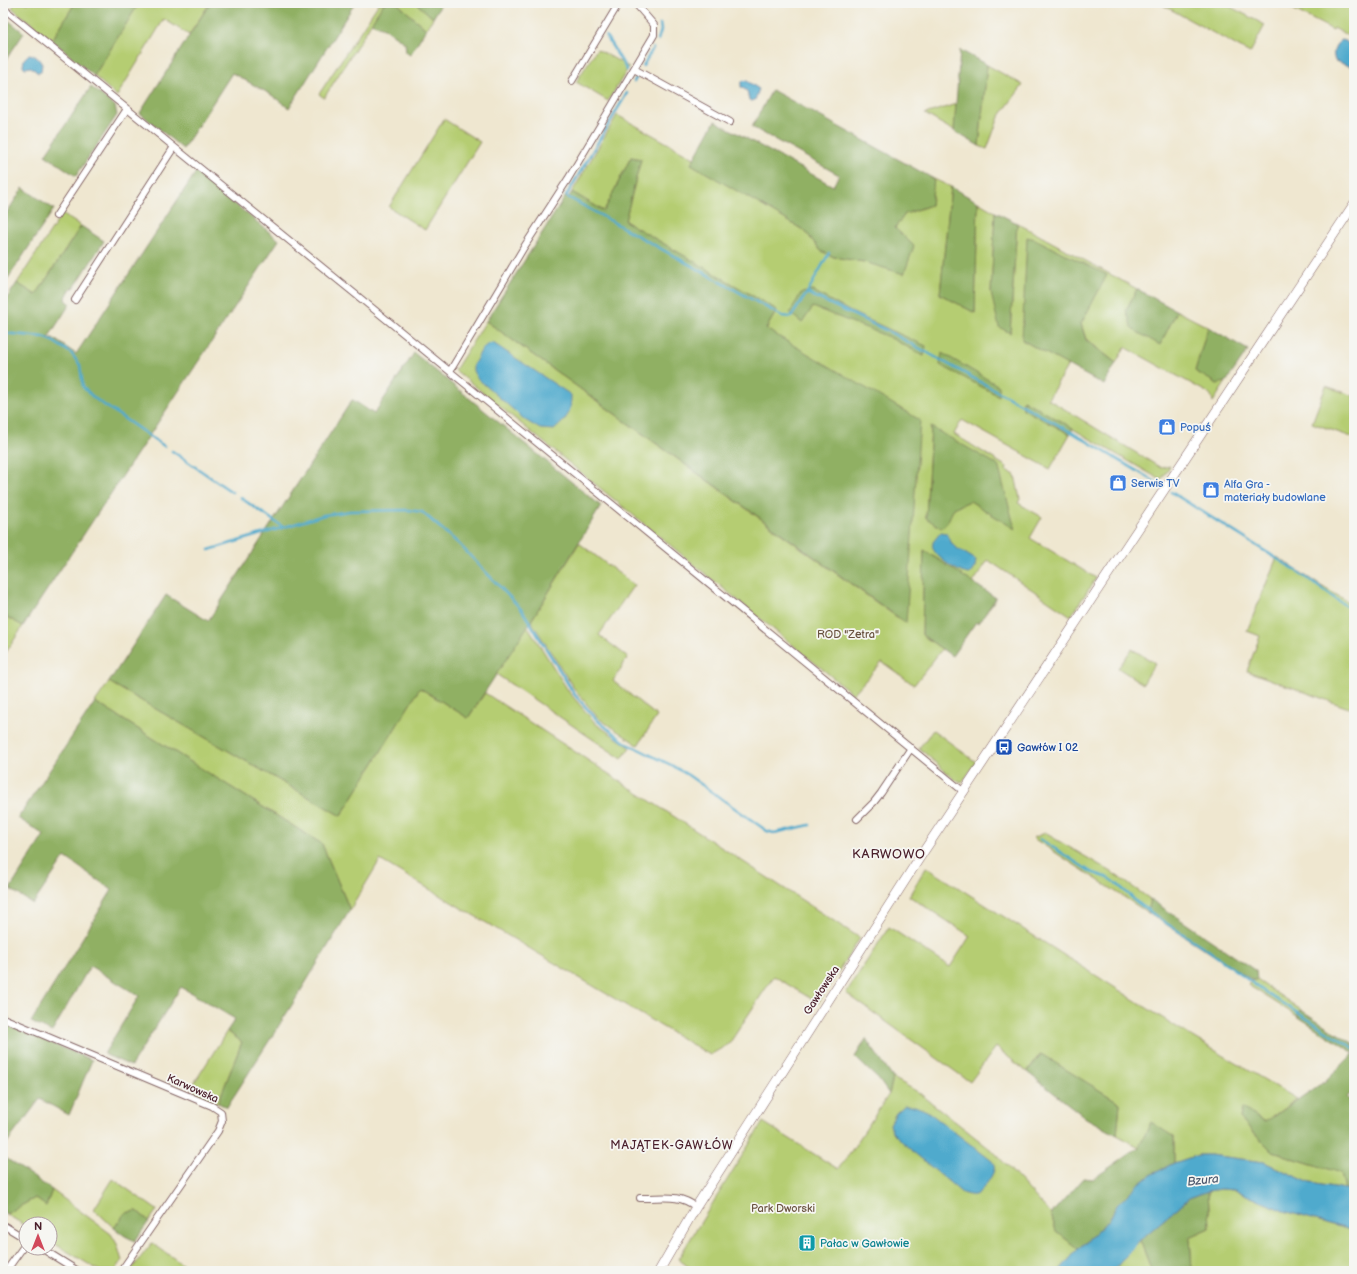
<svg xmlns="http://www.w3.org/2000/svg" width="1357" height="1274" viewBox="0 0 1357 1274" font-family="'Balsamiq Sans',sans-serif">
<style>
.green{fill:#b5cd72;stroke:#80764e;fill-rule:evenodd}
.forest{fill:#90b064;stroke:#6d6848}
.water{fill:#50aacd;stroke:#4d647c}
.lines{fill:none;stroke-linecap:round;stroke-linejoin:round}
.stream{stroke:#50aacd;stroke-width:2.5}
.street-casing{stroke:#846565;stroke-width:8}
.secondary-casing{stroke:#846565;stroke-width:10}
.street{stroke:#fff;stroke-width:6}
.secondary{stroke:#fff;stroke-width:9}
.labels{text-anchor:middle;stroke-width:3.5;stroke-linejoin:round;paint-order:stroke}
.shop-label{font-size:11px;fill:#366cbe;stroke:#f6f6f2;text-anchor:start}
.park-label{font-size:11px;fill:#6a5340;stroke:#f6f6f2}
.transit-label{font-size:11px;fill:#164399;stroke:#f6f6f2;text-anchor:start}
.street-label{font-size:11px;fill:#4a1f2b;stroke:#f6f6f2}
.culture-label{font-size:11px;fill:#0d838f;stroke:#f6f6f2;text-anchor:start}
.neighbourhood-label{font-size:12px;letter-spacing:1px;fill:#4a1f2b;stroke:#f6f6f2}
.water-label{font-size:12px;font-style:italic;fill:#4c576c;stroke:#f6f6f2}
.quarter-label{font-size:13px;letter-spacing:1px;fill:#4a1f2b;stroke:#f6f6f2}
</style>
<rect width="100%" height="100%" fill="#f6f6f2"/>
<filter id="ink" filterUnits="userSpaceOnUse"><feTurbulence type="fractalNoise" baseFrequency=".025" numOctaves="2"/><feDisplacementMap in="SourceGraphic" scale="8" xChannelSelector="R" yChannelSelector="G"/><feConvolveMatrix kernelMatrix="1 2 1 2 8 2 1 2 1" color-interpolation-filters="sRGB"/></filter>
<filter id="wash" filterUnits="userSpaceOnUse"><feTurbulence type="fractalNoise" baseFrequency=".012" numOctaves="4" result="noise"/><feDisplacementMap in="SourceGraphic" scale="16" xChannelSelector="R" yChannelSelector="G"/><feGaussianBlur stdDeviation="0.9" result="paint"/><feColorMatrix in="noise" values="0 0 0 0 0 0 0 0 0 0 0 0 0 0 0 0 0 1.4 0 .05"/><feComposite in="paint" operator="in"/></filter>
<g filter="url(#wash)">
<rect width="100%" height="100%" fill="#efe7d0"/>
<path class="green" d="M15 3H75L52 40 12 8Z
M139 3H210L189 35 164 19 117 96 94 76Z
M379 3H384L324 98 319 94Z
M397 3H416L433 18 426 29Z
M1159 3H1223L1265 25 1250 53Z
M1281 3H1342L1354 10V39L1334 28 1333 30Z
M597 49 629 67 608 101 576 82Z
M987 65 1023 85 999 117 987 149 979 146Z
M956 104 954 131 925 114Z
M617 115 694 158 692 164 805 231 821 251 834 257 864 262 895 228 905 214 931 205 934 179 951 187 940 294 975 313 978 202 995 212 991 293 1010 333 1017 223 1137 289 1126 310 1160 344 1177 311 1208 327 1195 371 1217 383 1226 382 1213 402 1210 394 1125 347 1116 363 1086 339 1081 324 1022 340 1068 365 1048 399 1161 468 1170 466 1161 480 1023 400V409L1070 434 1050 469 962 420 954 434 1007 467 1006 470 1015 475 1020 499 1018 503 1042 517 1030 538 1096 578 1071 616 988 560 973 583 924 550 922 635 942 649 914 685 882 662 853 694 455 370 486 321 905 623 766 329 777 310 625 221 641 159 631 157 604 211 572 192ZM813 291 924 356 889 337 813 306ZM931 427 1015 528 970 501 926 518Z
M444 119 480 142 425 230 389 207Z
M62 214 81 226 36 295 17 283Z
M1326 386 1354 396V438L1312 423Z
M579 543 634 585 599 635 628 657 613 681 657 716 638 745 598 718 573 687 531 621Z
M1277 557 1321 586 1354 605V710L1247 671 1260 636 1247 631Z
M3 615 23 626 3 657Z
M527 625 569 692 596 724 630 747 622 759 496 674Z
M1132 649 1155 663 1143 684 1118 668Z
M109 682 341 816 420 688 468 718 485 693 860 938 818 1003 774 976 729 1044 710 1055 380 860 350 910 322 844 95 702Z
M933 730 976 762 962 783 955 780 919 748Z
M1045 833 1110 871 1150 899 1147 912 1033 838Z
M926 867 1194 1038 1297 1099 1265 1122 1242 1109 1240 1118 1273 1152 1341 1173 1345 1189 1310 1183 1264 1162 1210 1155H1198L1174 1163V1137L1139 1147 1117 1135 1120 1103 1040 1054 1027 1072 996 1047 970 1082 846 993 889 927 950 967 970 936 909 896Z
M1252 980H1257L1301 1010 1297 1016 1248 985Z
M227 1031 242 1042 218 1103 195 1093 193 1085Z
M893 1078 918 1092 995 1153 1051 1214 1056 1231 1078 1249 1059 1271H694L678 1259 763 1122 838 1169 846 1159 889 1094Z
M113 1179 157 1210 149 1221 137 1211 125 1213 114 1228 94 1209Z
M1220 1189 1235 1190 1281 1210 1354 1231V1271H1192L1190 1237 1210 1228 1208 1191Z
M52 1190 111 1234 117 1244 122 1261 115 1271H100L50 1241V1224H26V1226L6 1214 35 1198 46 1206Z
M1140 1240 1152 1271H1113Z
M152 1243 192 1271H130Z"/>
<path class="forest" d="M75 3H139L94 76 52 40Z
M210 3H355L289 108 270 94 232 73 183 149 140 113Z
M384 3H397L426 29 410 55 406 52 405 43 384 28 371 23Z
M416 3H442L433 18Z
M3 16 24 33 3 64Z
M960 50 987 65 979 146 954 131Z
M91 87 115 106 117 115 76 176 45 155Z
M772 90 934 179 931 205 905 214 895 228 914 246 904 274 864 262 834 257 821 251 805 231 691 164 715 121 833 186 839 175 752 127Z
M631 157 641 159 625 221 777 310 766 329 920 420 906 623 486 321 565 197 568 198 572 192 604 211Z
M196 172 279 240 23 626 3 615V304L17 283 36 295 81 226 104 241 74 288H71L65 299 66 301 70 304 48 338H53L76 354Z
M951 187 978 202 975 313 940 294Z
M23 188 54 209 3 286V218Z
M995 212 1017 223 1010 333 999 327 991 293Z
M1027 237 1035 239 1107 275 1081 324 1086 340 1116 363 1104 385 1022 340Z
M1137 289 1177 311 1160 345 1132 329 1126 310Z
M813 291 851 312 926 346 924 356 889 337 813 307 802 323 790 313 801 293Z
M1208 327 1248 350 1226 382 1217 384 1195 371Z
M414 353 601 506 531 621 468 718 420 688 341 816 109 682 166 595 208 621 352 400H353L374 414Z
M942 353 999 386V396L940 365Z
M1023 400 1073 428 1070 434 1023 409Z
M931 427 998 465 1015 529 970 501 954 508 947 523 941 528 926 518Z
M924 550 996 598 979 623 976 622 952 656 922 635Z
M95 702 322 844 350 910 292 1005 227 1107 218 1103 242 1042 227 1031 235 1019 181 987 131 1066 104 1054 139 996 90 966 52 1032 31 1022 112 890 65 857 33 904 10 889 44 835 18 818Z
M1150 899 1256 971 1257 980H1252L1147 912Z
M1301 1010 1354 1044V1053L1297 1016Z
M3 1023 92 1060 69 1115 40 1099 3 1148Z
M866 1039 893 1078 889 1094 879 1080 855 1057Z
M1354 1053V1091L1347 1097 1354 1105V1192L1345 1189 1341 1173 1273 1152 1240 1118 1242 1108 1265 1122 1328 1079Z
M1041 1054 1120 1103 1117 1135 1086 1118 1027 1072Z
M1151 1122 1174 1137V1163L1153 1174 1138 1184 1117 1205 1109 1220 1078 1249 1056 1231 1051 1214 1083 1178 1093 1179 1139 1147Z
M3 1156 52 1190 46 1206 35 1198 6 1214 3 1212Z
M1208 1191 1210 1228 1190 1237 1192 1271H1152L1140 1240 1189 1198Z
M137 1211 149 1221 135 1241 125 1236 114 1228 125 1213Z"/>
<path class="water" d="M1342 40 1346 41 1354 50V66H1349L1335 61C1332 53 1334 44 1342 40Z
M29 54C36 55 39 59 42 64L41 72 38 73 31 67 25 68 23 66 24 59Z
M744 80 747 81 759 89 755 100 752 101 749 100 747 91 741 87V83Z
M493 343 571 395C571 413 568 418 554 430L540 429 525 420 477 378 473 371V366L482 349 488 344Z
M941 532 947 533 952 544 955 547 976 560 975 567 970 574C961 575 935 557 933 548 932 546 933 544 933 542Z
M904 1106H915L927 1111 992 1161C994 1164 995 1167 994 1170 992 1177 982 1192 975 1195 970 1196 966 1194 962 1193L911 1150 892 1132 890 1124 896 1113Z
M1198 1155H1210L1264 1162 1310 1183 1345 1189 1354 1192V1231L1281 1210 1235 1190 1220 1189 1208 1191 1189 1198 1140 1240 1113 1271H1059L1078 1249 1109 1220 1117 1205 1138 1184 1153 1174 1174 1163Z"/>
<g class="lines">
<path class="stream" d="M606 36 627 70
M658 40 661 30 660 24
M643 66 653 48
M634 82 636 78
M627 93 566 196 782 316 791 317 807 293 888 331 1073 433 1159 484
M807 293 829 253
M3 333 43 337 51 340 71 353 80 365 83 387 94 398 164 446
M172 451 232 492
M1171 492 1295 570 1340 602 1354 610
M241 498 283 527
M209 550 324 515 350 511 409 510 422 512 459 544 522 610 575 695 598 721 626 743 671 765 688 775 767 831 774 833 810 825
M1040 839 1091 872 1106 877 1116 883 1137 902 1161 920 1208 950 1266 993 1354 1048"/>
</g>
</g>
<g filter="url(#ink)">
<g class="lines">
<g class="street-casing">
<path id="street" d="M3 8 365 302 964 792
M634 69 730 122
M572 81 619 3
M56 216 127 109
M75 300 174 147
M450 371 524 247 568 179 654 35V25L635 3
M857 819 874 802 881 793 911 748
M3 1018 212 1106 221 1112 222 1121 218 1131 121 1271
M640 1198C661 1199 678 1193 696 1207
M3 1225 26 1239
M41 1248 78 1271
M6 1271 26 1243"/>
</g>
<g class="secondary-casing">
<path id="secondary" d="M659 1271 696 1207 920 857 1354 204"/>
</g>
<use href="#street" class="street"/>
<use href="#secondary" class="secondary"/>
</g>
</g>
<defs>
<g id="shop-square" transform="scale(0.9)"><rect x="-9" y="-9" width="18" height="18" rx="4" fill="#3f7fe0" stroke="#f6f6f2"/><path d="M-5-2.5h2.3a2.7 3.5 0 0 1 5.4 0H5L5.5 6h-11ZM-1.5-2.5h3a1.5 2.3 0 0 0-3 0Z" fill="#fff"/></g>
<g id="bus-square" transform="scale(0.9)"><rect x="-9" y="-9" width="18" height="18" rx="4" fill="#1a4fb4" stroke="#f6f6f2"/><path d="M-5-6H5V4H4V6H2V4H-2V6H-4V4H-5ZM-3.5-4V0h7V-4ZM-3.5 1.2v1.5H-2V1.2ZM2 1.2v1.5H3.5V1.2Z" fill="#fff"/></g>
<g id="building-square" transform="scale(0.9)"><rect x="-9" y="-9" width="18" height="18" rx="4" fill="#0f9aa8" stroke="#f6f6f2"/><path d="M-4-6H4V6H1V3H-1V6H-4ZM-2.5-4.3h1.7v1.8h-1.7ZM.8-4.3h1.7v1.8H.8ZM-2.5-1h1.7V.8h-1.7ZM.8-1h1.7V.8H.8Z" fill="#fff"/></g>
</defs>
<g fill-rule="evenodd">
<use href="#shop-square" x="1167" y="427"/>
<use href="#shop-square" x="1118" y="483"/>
<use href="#shop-square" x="1211" y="490"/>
<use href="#bus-square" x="1004" y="747"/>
<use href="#building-square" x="807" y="1243"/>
</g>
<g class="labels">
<g class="shop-label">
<text x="1180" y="431">Popuś</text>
<text x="1131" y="487">Serwis TV</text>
<text x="1224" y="488">Alfa Gra -<tspan x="1224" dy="13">materiały budowlane</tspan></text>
</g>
<g class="park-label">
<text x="848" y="638">ROD "Zetra"</text>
<text x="783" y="1212">Park Dworski</text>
</g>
<g class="transit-label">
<text x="1017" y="751">Gawłów I 02</text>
</g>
<g class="street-label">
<text transform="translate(821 990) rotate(-57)" y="4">Gawłowska</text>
<text transform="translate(193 1088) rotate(24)" y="4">Karwowska</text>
</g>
<g class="culture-label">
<text x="820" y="1247">Pałac w Gawłowie</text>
</g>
<g class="neighbourhood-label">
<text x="672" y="1149">MAJĄTEK-GAWŁÓW</text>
</g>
<g class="water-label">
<text transform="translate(1203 1180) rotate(-6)" y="4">Bzura</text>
</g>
<g class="quarter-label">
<text x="889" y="858">KARWOWO</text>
</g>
</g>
<rect width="1357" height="1274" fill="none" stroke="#f6f6f2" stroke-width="16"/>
<g transform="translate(38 1236)"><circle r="19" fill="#f6f6f2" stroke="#b1a0a2"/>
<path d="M0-3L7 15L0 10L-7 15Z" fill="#d1495b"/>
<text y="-6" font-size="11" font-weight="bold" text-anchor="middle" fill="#4a1f2b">N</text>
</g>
</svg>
